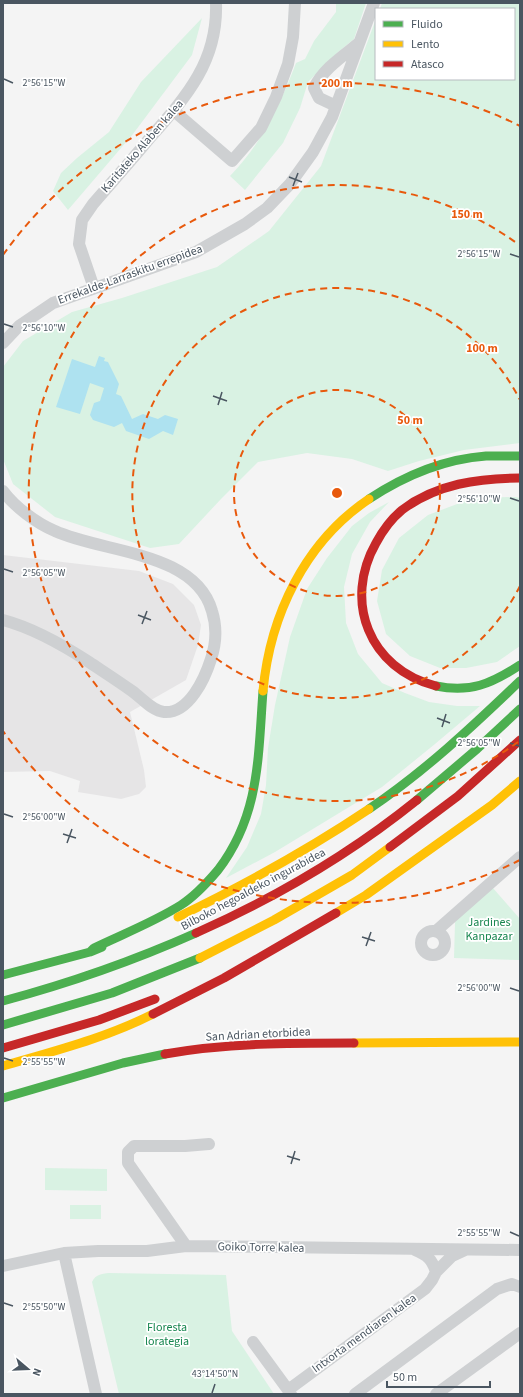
<svg xmlns="http://www.w3.org/2000/svg" width="523" height="1397" viewBox="0 0 523 1397" font-family="'Source Sans 3',sans-serif">
<style>
.education{fill:#e6e5e6}
.green{fill:#d9f2e3}
.water{fill:#aee2f0}
.lines{fill:none;stroke-linecap:round;stroke-linejoin:round}
.street{stroke:#ced0d2;stroke-width:12}
.fast{stroke:#4caf50;stroke-width:9}
.slow{stroke:#ffc107;stroke-width:9}
.jam{stroke:#c62828;stroke-width:9}
.ticks{fill:none;stroke:#4a5661;stroke-width:1.5}
.ring{fill:none;stroke:#e8590c;stroke-width:2;stroke-dasharray:7 5}
.labels{text-anchor:middle;stroke-width:3.5;stroke-linejoin:round;paint-order:stroke}
.street-label{font-size:12px;fill:#4a5661;stroke:#fff}
.park-label{font-size:12px;fill:#17864f;stroke:#fff}
.ticks-label{font-size:10px;text-anchor:middle;fill:#4a5661;stroke:#fff;stroke-width:3.5;stroke-linejoin:round;paint-order:stroke}
.centre{fill:#e8590c;stroke:#fff;stroke-width:2}
.ring-label{font-size:12px;text-anchor:middle;font-weight:bold;fill:#e8590c;stroke:#fff;stroke-width:3.5;stroke-linejoin:round;paint-order:stroke}
</style>
<rect width="100%" height="100%" fill="#f4f4f4"/>
<path class="education" d="M3 555 139 571 173 584 194 605 201 625 198 645 186 680 130 712 144 770 146 787 139 794 121 799 78 792 80 781 50 771 3 772Z"/>
<path class="green" d="M336 3H366L354 39 337 53 308 82 300 108 283 143 245 190 230 176C262 143 280 105 296 63L305 59 314 41 336 12Z
M382 3H520V443L464 450 419 461 388 471 352 459 307 453 258 462 221 499 179 544 150 548 55 517 13 484 3 459V367L23 341 72 312 122 298 217 267 269 231 321 166 376 19V79H514V9H380Z
M202 18 192 55 133 134 68 210 53 191 61 173 77 158 109 132 141 82Z
M515 497 520 498V646L497 662 466 668H440L410 656 386 634 377 601 382 570 399 538 428 515 473 498Z
M389 502 370 522 352 554 344 587 346 623 358 654 382 683 405 693 429 702 457 706H480L435 744 382 787 275 852 226 878 247 847 261 814 266 785 268 748 275 705 290 637 307 589 327 558 352 526 369 513Z
M492 887 520 919V960L454 958 455 923 457 915Z
M45 1168 107 1169V1191L45 1190Z
M70 1205H101V1219H70Z
M109 1273 226 1275 232 1331 274 1394H119L92 1282C96 1274 101 1274 109 1273Z"/>
<path class="water" d="M99 356 105 358 104 361 108 362 119 384 116 394 121 396 132 419 143 414 158 419 165 415 178 419 173 435 163 431 149 439 126 431 122 423 114 427 93 420 90 415 94 403 100 401 104 388 90 383 80 414 56 407 72 359 95 367Z"/>
<g class="lines">
<path class="street" d="M336 106 319 98 314 88C323 69 343 56 359 43
M174 111 232 161 261 128 276 97 288 64 293 37 295 3
M94 288 79 244 82 220 93 204C112 182 131 161 149 139 186 97 218 62 216 3
M3 343 19 326 53 303 196 252 245 224 267 208 290 184 313 152 332 117 374 3
M3 491C15 507 36 523 55 531 103 553 195 551 212 611 217 627 216 644 211 659 205 678 189 714 164 712 152 711 142 698 132 691 118 681 104 672 89 662 63 645 33 628 3 620
M436 931 520 857
M421 943a12 12 0 1 1 24 0a12 12 0 1 1-24 0Z
M186 1246 128 1163V1152L134 1146H185L209 1144
M415 1250C427 1255 432 1259 436 1272
M64 1253 96 1394
M3 1266 64 1253 98 1251H147L186 1246 520 1250
M253 1342 291 1394
M288 1390 425 1289 432 1280 436 1272 452 1256 465 1250
M355 1394 497 1289 512 1284 520 1287
M436 1394 520 1333"/>
<path class="fast" d="M369 499C404 476 445 459 486 456 497 456 509 456 520 456
M436 686C470 693 491 684 520 665
M417 800 477 749 520 709
M369 809C424 772 472 727 520 681
M90 952 94 948C123 934 154 922 181 905 195 896 207 883 218 870 260 815 258 757 263 691
M3 975 90 952 102 947
M3 1001C70 983 133 961 196 933
M3 1025 112 993 200 958
M3 1098 123 1063 165 1054"/>
<path class="slow" d="M263 691C270 615 305 542 369 499
M336 913 366 895 492 805 520 781
M178 917C244 885 308 850 369 809
M200 958 274 920 352 875 390 847
M354 1043 520 1042
M3 1066C54 1051 106 1038 153 1014"/>
<path class="jam" d="M436 686C369 669 343 601 376 543 383 530 391 519 402 510 436 484 479 478 520 478
M390 847 458 796 520 740
M196 933C275 898 350 854 417 800
M153 1014 224 978 336 913
M3 1048 99 1020 155 999
M165 1054C227 1043 291 1043 354 1043"/>
</g>
<path class="ticks" d="M4 79 13 83M289 177 302 182M293 186 298 173M510 254 519 257M4 324 13 327M213 396 227 401M218 405 222 392M510 498 519 501M4 569 13 572M138 615 151 620M142 624 147 611M437 718 450 723M442 727 446 714M510 743 519 746M4 814 13 817M63 834 76 838M67 843 72 829M362 937 375 941M366 946 371 932M510 988 519 991M4 1058 13 1061M287 1156 300 1160M291 1164 295 1151M510 1232 519 1236M4 1303 13 1306M212 1393 215 1384"/>
<g class="ring">
<circle cx="337" cy="493" r="103"/>
<path d="M520 586A205 205 0 1 1 520 400"/>
<path d="M518 742A308 308 0 1 1 518 244"/>
<path d="M520 860A410 410 0 0 1 3 731M3 255A410 410 0 0 1 520 126"/>
</g>
<g class="labels">
<g class="street-label">
<text transform="translate(142 146) rotate(-49)" y="4">Karitateko Alaben kalea</text>
<text transform="translate(130 274) rotate(-20)" y="4">Errekalde-Larraskitu errepidea</text>
<text transform="translate(253 889) rotate(-28)" y="4">Bilboko hegoaldeko ingurabidea</text>
<text transform="translate(258 1034) rotate(-3)" y="4">San Adrian etorbidea</text>
<text transform="translate(261 1247) rotate(1)" y="4">Goiko Torre kalea</text>
<text transform="translate(364 1333) rotate(-36)" y="4">Intxorta mendiaren kalea</text>
</g>
<g class="park-label">
<text x="489" y="926">Jardines<tspan x="489" dy="14">Kanpazar</tspan></text>
<text x="167" y="1331">Floresta<tspan x="167" dy="14">lorategia</tspan></text>
</g>
</g>
<g class="ticks-label">
<text x="44" y="86">2°56'15"W</text>
<text x="479" y="257">2°56'15"W</text>
<text x="44" y="331">2°56'10"W</text>
<text x="479" y="502">2°56'10"W</text>
<text x="44" y="576">2°56'05"W</text>
<text x="479" y="746">2°56'05"W</text>
<text x="44" y="820">2°56'00"W</text>
<text x="479" y="991">2°56'00"W</text>
<text x="44" y="1065">2°55'55"W</text>
<text x="479" y="1236">2°55'55"W</text>
<text x="44" y="1310">2°55'50"W</text>
<text x="215" y="1377">43°14'50"N</text>
</g>
<circle cx="337" cy="493" r="6" class="centre"/>
<g class="ring-label">
<text x="337" y="87">200 m</text>
<text x="467" y="218">150 m</text>
<text x="482" y="352">100 m</text>
<text x="410" y="424">50 m</text>
</g>
<rect width="523" height="1397" fill="none" stroke="#4a5661" stroke-width="8"/>
<rect x="375" y="8" width="140" height="72" fill="#ffffff" stroke="#b7bbc0"/>
<rect x="383" y="21" width="20" height="6" fill="#4caf50" stroke="#b7bbc0"/>
<text x="411" y="28" font-size="12" fill="#4a5661">Fluido</text>
<rect x="383" y="41" width="20" height="6" fill="#ffc107" stroke="#b7bbc0"/>
<text x="411" y="48" font-size="12" fill="#4a5661">Lento</text>
<rect x="383" y="61" width="20" height="6" fill="#c62828" stroke="#b7bbc0"/>
<text x="411" y="68" font-size="12" fill="#4a5661">Atasco</text>
<g transform="translate(28 1369) rotate(109)" stroke="#ffffff" stroke-width="3" paint-order="stroke">
<path d="M0-3L7 15L0 10L-7 15Z" fill="#4a5661"/>
<text y="-6" font-size="11" font-weight="bold" text-anchor="middle" fill="#4a5661">N</text>
</g>
<path d="M387 1381v6h103v-6" fill="none" stroke="#4a5661" stroke-width="2"/>
<text x="393" y="1381" font-size="12" fill="#4a5661" stroke="#ffffff" stroke-width="3" paint-order="stroke">50 m</text>
</svg>
